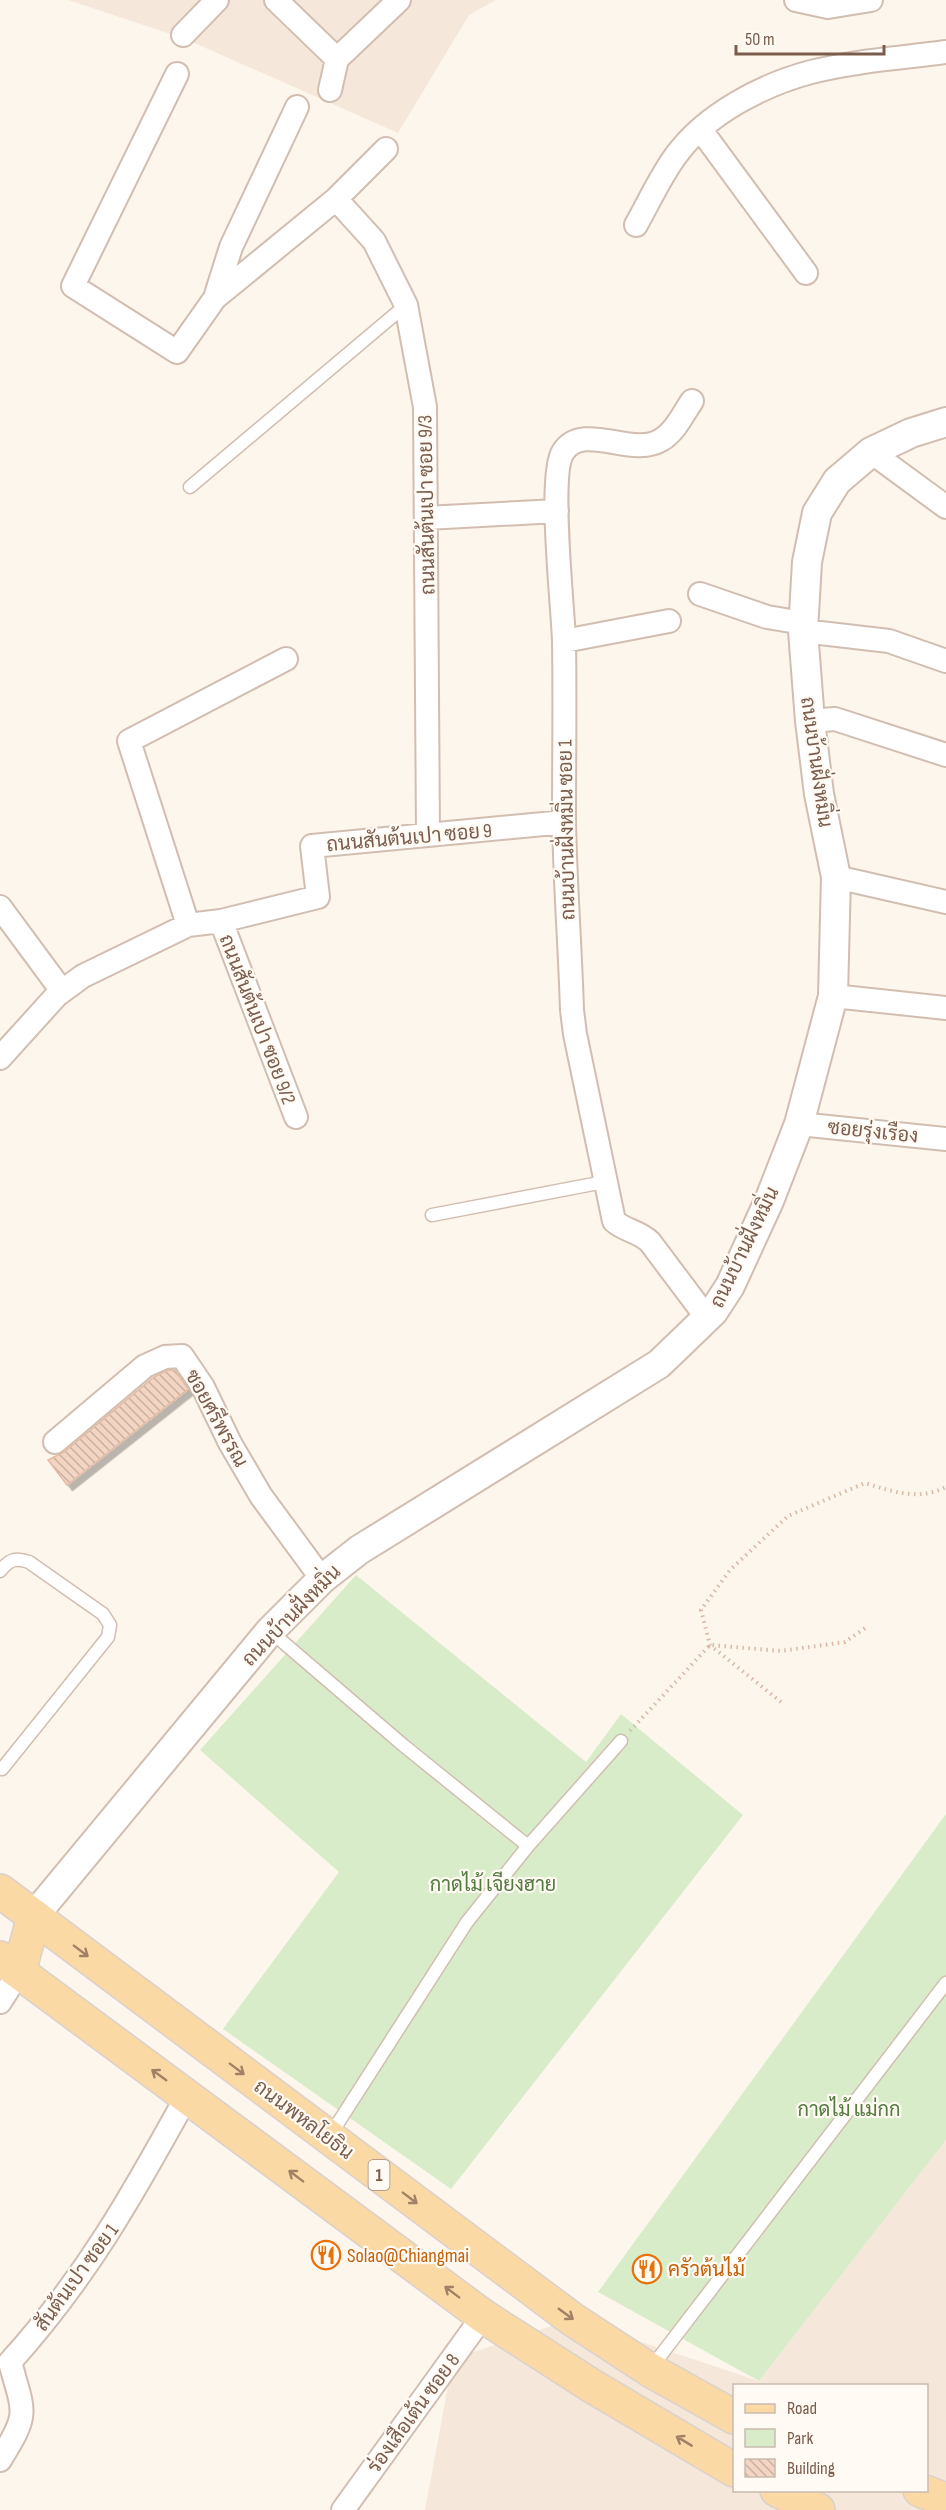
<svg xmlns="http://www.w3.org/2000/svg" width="946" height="2510" viewBox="0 0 946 2510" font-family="'Sofia Sans Condensed',Sarabun,sans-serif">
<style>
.residential{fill:#f5e8da;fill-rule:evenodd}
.green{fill:#d8ecc9}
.building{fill:url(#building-back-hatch);stroke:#e6bba3;stroke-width:1.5;filter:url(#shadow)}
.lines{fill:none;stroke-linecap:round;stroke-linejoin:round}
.service-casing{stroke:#d1beb0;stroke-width:15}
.minor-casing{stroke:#d1beb0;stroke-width:26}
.tertiary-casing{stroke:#d1beb0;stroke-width:32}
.primary-casing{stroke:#dad1cd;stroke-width:36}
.path{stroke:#d9b8a5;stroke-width:4;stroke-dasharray:1.5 4.5;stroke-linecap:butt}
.service{stroke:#fff;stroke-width:12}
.minor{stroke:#fff;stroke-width:22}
.tertiary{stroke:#fff;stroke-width:28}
.primary{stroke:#fbd9a5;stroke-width:33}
.oneway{stroke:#a18267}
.labels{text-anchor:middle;stroke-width:4.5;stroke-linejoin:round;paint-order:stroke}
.shield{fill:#fffaf3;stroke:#a28b7f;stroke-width:1.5}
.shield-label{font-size:18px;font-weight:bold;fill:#7a5c4d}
.street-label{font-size:20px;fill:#7a5c4d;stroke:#fffaf3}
.park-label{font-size:20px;fill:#537a41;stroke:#fffaf3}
.food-label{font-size:20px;fill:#c56008;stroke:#fffaf3;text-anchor:start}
</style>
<defs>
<pattern id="building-back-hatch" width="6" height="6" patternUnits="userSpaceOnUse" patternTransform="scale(1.5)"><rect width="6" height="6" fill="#f3d5c3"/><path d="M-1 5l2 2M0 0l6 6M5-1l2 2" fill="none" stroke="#cab0a1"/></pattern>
<filter id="shadow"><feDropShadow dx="5.5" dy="5.5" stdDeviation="0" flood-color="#0004"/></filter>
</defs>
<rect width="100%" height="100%" fill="#fdf6ec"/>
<path class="residential" d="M68 0H496L469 15 398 133 183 38Z
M946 2140V2510H425L453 2359 572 2319 759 2381ZM734 2386H926V2490H734Z"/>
<path class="green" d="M356 1575 586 1762 621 1714 743 1815 451 2189 223 2029 339 1872 200 1750Z
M946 1814V2140L759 2381 598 2292Z"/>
<path class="building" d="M168 1370H175L188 1389 67 1485 48 1460 64 1452 154 1377Z"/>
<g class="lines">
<g class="service-casing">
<path id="service" d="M190 487 406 305
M432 1215 604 1182
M0 1571C9 1560 15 1557 29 1562L103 1614 110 1625 108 1637 2 1769
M270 1631 403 1745 528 1846
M329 2137 467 1922 528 1846 621 1741
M651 2368 946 1983"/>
</g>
<g class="minor-casing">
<path id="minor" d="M276 0 337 59
M796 0 828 7 871 0
M183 35 217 0
M177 74 73 286 177 352 215 298 336 199 386 149
M330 90 337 59 399 0
M701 130 806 273
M336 199 374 241 406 305 425 407 428 835
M636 225C649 202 661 175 677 154 707 114 762 85 811 72 854 61 902 58 946 52
M215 298 231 247 297 107
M692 401C683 414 675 432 661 440 632 458 583 421 563 452 548 475 563 607 564 641 565 701 564 760 564 819 565 882 570 946 572 1010L575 1034 614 1221C625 1231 639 1231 650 1242L707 1318
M871 452 946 507
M426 518 557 511
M700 594 767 617 803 623
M803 631 889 641 946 661
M564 641 669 621
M810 721 835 719 946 755
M836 877 946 902
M0 907 62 991
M221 921 296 1117
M188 925 129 741 286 659
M833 996 946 1008
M0 1058 57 995 83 976 188 925 221 921 318 897 312 846 564 822
M799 1124 946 1139
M55 1442 145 1366 165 1357 182 1356 203 1387 230 1443 261 1496 322 1579
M0 2002 19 1972
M0 2460C30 2412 24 2414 10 2362 86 2278 133 2194 187 2096
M343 2510 483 2316"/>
</g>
<g class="tertiary-casing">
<path id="tertiary" d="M34 1916 270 1631 322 1579 359 1550 659 1364 713 1312 730 1286 769 1201 799 1124 833 996 836 877 819 794 810 721 803 631 807 562 817 513 837 481 871 452 911 433 946 422"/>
</g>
<g class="primary-casing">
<path id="primary" d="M0 1891 572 2319 650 2370 734 2417
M0 1958 483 2316 592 2386 734 2470
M19 1972 34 1916
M777 2490 818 2510
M920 2490 946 2500"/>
</g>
<path class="path" d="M781 1702 710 1645 701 1610 730 1570 788 1516 865 1483C894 1492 918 1501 946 1487
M630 1731 710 1645 781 1651 845 1642 868 1626"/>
<use href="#service" class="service"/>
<use href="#minor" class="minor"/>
<use href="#tertiary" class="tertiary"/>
<use href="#primary" class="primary"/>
</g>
<defs><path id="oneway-shaft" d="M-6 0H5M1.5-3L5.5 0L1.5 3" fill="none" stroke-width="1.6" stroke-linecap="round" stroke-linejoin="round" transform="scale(1.5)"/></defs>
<g class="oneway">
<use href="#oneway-shaft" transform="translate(81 1951) rotate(37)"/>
<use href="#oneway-shaft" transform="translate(237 2069) rotate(37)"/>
<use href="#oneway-shaft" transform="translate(159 2075) rotate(-144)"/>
<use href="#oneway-shaft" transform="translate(296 2176) rotate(-143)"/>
<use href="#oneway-shaft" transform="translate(410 2198) rotate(37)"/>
<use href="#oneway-shaft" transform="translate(452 2292) rotate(-143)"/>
<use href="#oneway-shaft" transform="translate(566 2314) rotate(36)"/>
<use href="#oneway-shaft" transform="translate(684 2441) rotate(-149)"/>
</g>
<defs>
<g id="restaurant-ring" transform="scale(1.5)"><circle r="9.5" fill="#fffaf3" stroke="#e8710a" stroke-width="1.5"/><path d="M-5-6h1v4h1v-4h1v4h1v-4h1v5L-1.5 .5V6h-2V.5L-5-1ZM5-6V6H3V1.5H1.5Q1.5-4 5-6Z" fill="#e8710a"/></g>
</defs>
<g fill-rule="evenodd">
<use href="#restaurant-ring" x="326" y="2255"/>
<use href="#restaurant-ring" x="647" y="2269"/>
</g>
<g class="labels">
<rect class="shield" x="368.5" y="2160" width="21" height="30" rx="4.5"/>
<g class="shield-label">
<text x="379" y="2181">1</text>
</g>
<g class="street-label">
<text transform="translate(426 505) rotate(-91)" y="7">ถนนสันต้นเปา ซอย 9/3</text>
<text transform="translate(817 762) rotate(82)" y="7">ถนนบ้านฝั่งหมิ่น</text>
<text transform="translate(566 830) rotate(-91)" y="7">ถนนบ้านฝั่งหมิ่น ซอย 1</text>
<text transform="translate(409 837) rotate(-5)" y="7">ถนนสันต้นเปา ซอย 9</text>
<text transform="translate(258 1019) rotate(69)" y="7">ถนนสันต้นเปา ซอย 9/2</text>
<text transform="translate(873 1131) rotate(6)" y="7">ซอยรุ่งเรือง</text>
<text transform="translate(744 1247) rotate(-64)" y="7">ถนนบ้านฝั่งหมิ่น</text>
<text transform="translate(217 1418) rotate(61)" y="7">ซอยศรีพรรณ</text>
<text transform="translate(291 1615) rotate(-46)" y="7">ถนนบ้านฝั่งหมิ่น</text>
<text transform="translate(304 2119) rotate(37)" y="7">ถนนพหลโยธิน</text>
<text transform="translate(76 2277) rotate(-54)" y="7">สันต้นเปา ซอย 1</text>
<text transform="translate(413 2413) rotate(-54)" y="7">ร่องเสือเต้น ซอย 8</text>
</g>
<g class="park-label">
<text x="493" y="1891">กาดไม้ เจียงฮาย</text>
<text x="849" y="2116">กาดไม้ แม่กก</text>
</g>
<g class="food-label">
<text x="347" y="2262">Solao@Chiangmai</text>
<text x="668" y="2276">ครัวต้นไม้</text>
</g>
</g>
<rect x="733" y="2384" width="195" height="108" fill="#fffaf3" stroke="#cabbb1" stroke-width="1.5"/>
<rect x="745" y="2404" width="30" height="9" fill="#fbd9a5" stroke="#cabbb1" stroke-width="1.5"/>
<text x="787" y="2414" font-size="18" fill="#7a5c4d">Road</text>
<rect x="745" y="2429" width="30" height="18" fill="#d8ecc9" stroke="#cabbb1" stroke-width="1.5"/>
<text x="787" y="2444" font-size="18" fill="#7a5c4d">Park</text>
<rect x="745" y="2459" width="30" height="18" fill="url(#building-back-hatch)" stroke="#cabbb1" stroke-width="1.5"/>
<text x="787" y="2474" font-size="18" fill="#7a5c4d">Building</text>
<path d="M736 45v9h148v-9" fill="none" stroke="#7a5c4d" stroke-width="3"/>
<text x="745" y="45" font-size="18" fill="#7a5c4d" stroke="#fffaf3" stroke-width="4.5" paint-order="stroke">50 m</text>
</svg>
